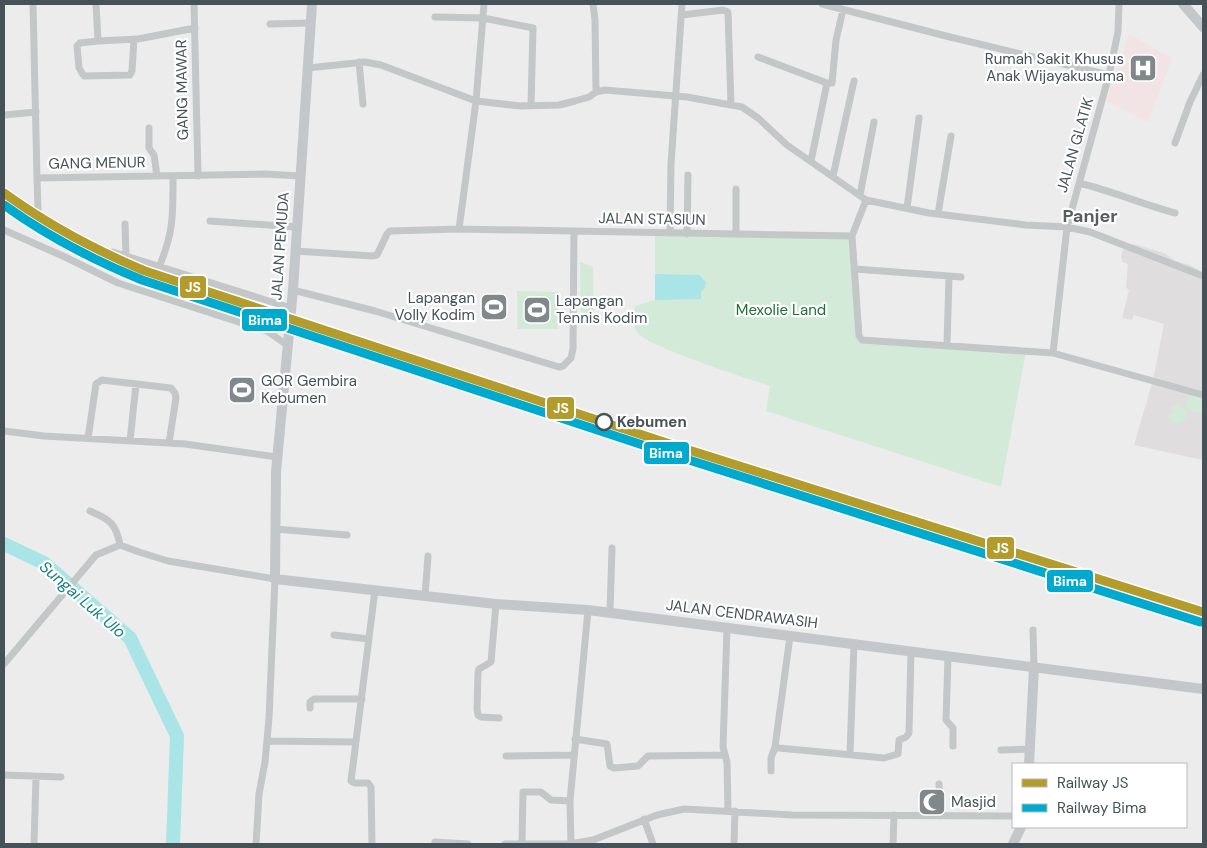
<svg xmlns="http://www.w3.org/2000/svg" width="1207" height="848" viewBox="0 0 1207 848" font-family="'DM Sans',sans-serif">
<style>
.education{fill:#dfddde}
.medical{fill:#f2e3e4}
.green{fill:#d2ead7}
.water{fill:#a9e4e6}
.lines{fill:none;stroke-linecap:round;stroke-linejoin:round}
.river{stroke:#a9e4e6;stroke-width:14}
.street{stroke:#c3c7c8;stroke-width:7}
.secondary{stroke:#c4c7c9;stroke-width:10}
.rail{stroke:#bfc2c3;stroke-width:2.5}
.rail-1-casing{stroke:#fff;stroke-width:12}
.rail-2-casing{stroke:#fff;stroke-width:12}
.rail-1{stroke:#b39c2b;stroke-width:9}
.rail-2{stroke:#00a9ce;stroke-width:9}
.stop-dot{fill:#fff;stroke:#455257;stroke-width:2.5}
.labels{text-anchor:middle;stroke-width:4.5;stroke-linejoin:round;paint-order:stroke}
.poi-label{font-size:15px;fill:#455257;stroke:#fff;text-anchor:start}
.street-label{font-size:15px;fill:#455257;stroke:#fff}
.park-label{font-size:15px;fill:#1e7038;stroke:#fff}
.stop-label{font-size:15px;font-weight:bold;fill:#455257;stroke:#fff;text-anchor:start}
.water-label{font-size:16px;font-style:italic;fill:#178083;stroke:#fff}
.quarter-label{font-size:18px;font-weight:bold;fill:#595d5f;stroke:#fff}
.line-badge{stroke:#fff;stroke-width:2}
.badge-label{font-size:14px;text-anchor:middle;font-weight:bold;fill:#fff}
</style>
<rect width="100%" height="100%" fill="#edecec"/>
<path class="education" d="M1134 244 1164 253 1176 261 1190 265 1199 270V276L1203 278V460L1134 445 1153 380 1164 324 1134 315 1132 320 1122 318 1129 290 1126 288 1128 264 1122 262 1121 256 1125 245Z"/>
<path class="medical" d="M1129 34 1172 58 1148 122 1106 101Z"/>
<path class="green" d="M655 233 852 236 858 341 1026 351 1001 487 766 411 770 386C747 378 647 347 637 332 632 324 633 315 635 306L655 300Z
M580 262 593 267 594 323H581Z
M517 291 558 292V329H517Z
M484 293H504V320H484Z
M1189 394 1203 398V413L1185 408Z
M1179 404 1186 411 1188 417C1179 426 1177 424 1168 418V416L1173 412 1171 407Z"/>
<path class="water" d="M655 274 699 275 706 282 705 288 701 292V299L655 300Z"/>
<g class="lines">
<path class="river" d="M4 544 44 563 130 638 177 736 173 844"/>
<path class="street" d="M33 4 37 178 265 174 300 176
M96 4 98 41 138 39 195 28
M194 4 198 176
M593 4 595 20 596 92
M822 4 950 37 1109 75
M682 15 723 10 728 12 731 105
M435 17 483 18 533 28 531 105
M270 24 310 23
M98 41 80 43 77 46 79 68 84 76 130 75 132 71 134 39
M758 57 827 83H832L836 40 843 10
M359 62 363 104
M308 68 365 62 381 65 476 101 520 106 559 105 575 101 589 97 596 92 605 90 687 97 742 107 758 118 787 145 866 200 929 213 1026 225 1067 227 1090 232 1203 276
M4 115 36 112
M149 128V148L154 155 157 176
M1175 143 1190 102 1203 75
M811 161 827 83
M833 176 854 81
M37 178 38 209
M1079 183C1112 191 1142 204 1175 213
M860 195 874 122
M907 208 919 118
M938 214 951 136
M210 221 297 227
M125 224 126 256
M459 229 574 231
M4 230 65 257 118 283 267 331 287 345
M670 233 671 164 682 4
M687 234 688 175
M736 234V189
M852 236 866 200
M295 251 372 256 377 255 387 234 390 231 459 229 476 101 484 4
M113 252 291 308
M159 267C174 232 173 213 173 176
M855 269 949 276 947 345
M949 276 961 277
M293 290 375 311 559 367 563 366 571 358 573 349 574 231 852 236 859 336 862 340 1053 353 1203 395
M1053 353 1067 227 1109 75 1118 32 1119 4
M4 431 44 436 185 444 277 457
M88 438 96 384 102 380 171 388 175 393 176 398 169 443
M130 441 136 384
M90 511C109 519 116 523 120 545
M275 529 347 535
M425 596 428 556
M496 604 491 662 479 669 478 672 477 709 478 715 481 717 499 718
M610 612 612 548
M727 628 723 747 727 762 728 811
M1033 630 1034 668
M334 635 369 639
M790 636 775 747 779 748 884 758 898 754 899 740 906 737 909 733 911 652
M948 657 946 720 953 728V746
M4 664 96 555 120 545 139 552 168 561 275 579 269 718 265 762 259 794 256 844
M310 708V702L314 699H362
M575 739 607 744 610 766 614 768 638 766 648 756 724 755
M267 741 356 742
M1001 750 1031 749
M850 754 854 644
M506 756 574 755
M771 771V758L775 747
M4 775 61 777
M939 784 940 816
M644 819 653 844
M435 842 468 844
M522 843 523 792H541L551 800 570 801
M34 844 36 777
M372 844 371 787 368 783H355L351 781 375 590
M505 844H570L593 840 657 815 684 809 792 815 1013 816
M571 844 570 801 588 610
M734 844 735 811
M893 844 894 815"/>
<path class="secondary" d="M312 4 293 290 276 472 275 579 496 604 588 610 1203 689
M1183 4 1203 27
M1029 764 1034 668
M1013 844 1021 827"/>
<path class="rail" d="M327 345 850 512"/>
<g class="rail-1-casing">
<path id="rail-1" d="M4 193C48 225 95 250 145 271L673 445 1203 612"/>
</g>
<g class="rail-2-casing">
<path id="rail-2" d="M4 205C47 236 93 260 142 280L670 454 1200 622"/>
</g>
<use href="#rail-1" class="rail-1"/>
<use href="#rail-2" class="rail-2"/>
</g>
<defs>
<g id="hospital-square" transform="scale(1.4375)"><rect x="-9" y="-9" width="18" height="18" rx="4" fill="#80888b" stroke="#fff"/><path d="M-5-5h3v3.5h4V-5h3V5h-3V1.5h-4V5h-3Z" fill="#fff"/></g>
<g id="stadium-square" transform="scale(1.4375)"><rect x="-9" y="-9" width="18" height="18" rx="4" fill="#80888b" stroke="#fff"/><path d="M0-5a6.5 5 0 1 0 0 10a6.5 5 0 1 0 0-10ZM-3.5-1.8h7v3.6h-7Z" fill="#fff"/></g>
<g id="mosque-square" transform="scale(1.4375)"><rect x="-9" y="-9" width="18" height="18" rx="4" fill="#80888b" stroke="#fff"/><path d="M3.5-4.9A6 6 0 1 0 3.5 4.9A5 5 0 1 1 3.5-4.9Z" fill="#fff"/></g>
</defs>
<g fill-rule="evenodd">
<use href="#hospital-square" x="1143" y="68"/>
<use href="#stadium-square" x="494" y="307"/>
<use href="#stadium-square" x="537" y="310"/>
<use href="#stadium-square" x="242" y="390"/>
<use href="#mosque-square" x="932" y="802"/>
</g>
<circle class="stop-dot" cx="604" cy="422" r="8"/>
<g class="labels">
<g class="poi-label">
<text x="1124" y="64" text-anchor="end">Rumah Sakit Khusus<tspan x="1124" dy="17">Anak Wijayakusuma</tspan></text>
<text x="475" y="303" text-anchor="end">Lapangan<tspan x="475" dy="17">Volly Kodim</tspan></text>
<text x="556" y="306">Lapangan<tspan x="556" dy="17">Tennis Kodim</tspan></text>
<text x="261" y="386">GOR Gembira<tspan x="261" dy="17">Kebumen</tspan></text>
<text x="951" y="807">Masjid</text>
</g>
<g class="street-label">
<text transform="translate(182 90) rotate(-91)" y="5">GANG MAWAR</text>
<text transform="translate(1075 145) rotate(-74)" y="5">JALAN GLATIK</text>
<text transform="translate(97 163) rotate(-1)" y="5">GANG MENUR</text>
<text transform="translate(652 219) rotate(1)" y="5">JALAN STASIUN</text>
<text transform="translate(280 246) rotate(-86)" y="5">JALAN PEMUDA</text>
<text transform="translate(742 614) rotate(7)" y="5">JALAN CENDRAWASIH</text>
</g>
<g class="park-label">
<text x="781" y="315">Mexolie Land</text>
</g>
<g class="stop-label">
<text x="617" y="427">Kebumen</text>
</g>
<g class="water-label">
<text transform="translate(83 599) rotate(41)" y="6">Sungai Luk Ulo</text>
</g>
<g class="quarter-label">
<text x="1090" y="222">Panjer</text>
</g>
</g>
<g class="line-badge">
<rect x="179" y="275" width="28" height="24" rx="5" fill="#b39c2b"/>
<rect x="241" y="308" width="47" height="24" rx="5" fill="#00a9ce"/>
<rect x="546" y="396" width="29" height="24" rx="5" fill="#b39c2b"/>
<rect x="643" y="441" width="47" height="24" rx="5" fill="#00a9ce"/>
<rect x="986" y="536" width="29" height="24" rx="5" fill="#b39c2b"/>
<rect x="1046" y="569" width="48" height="24" rx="5" fill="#00a9ce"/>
</g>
<g class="badge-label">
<text x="193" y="292">JS</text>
<text x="265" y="325">Bima</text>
<text x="561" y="413">JS</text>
<text x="666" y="458">Bima</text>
<text x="1001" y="553">JS</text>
<text x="1070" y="586">Bima</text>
</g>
<rect width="1207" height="848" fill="none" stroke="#455257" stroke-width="10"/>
<rect x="1012" y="763" width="175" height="65" fill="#ffffff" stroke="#b5babc"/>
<rect x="1022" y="779" width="25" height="8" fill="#b39c2b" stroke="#b5babc"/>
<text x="1057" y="788" font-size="15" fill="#455257">Railway JS</text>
<rect x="1022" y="804" width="25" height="8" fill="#00a9ce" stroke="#b5babc"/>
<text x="1057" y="813" font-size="15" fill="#455257">Railway Bima</text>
</svg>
